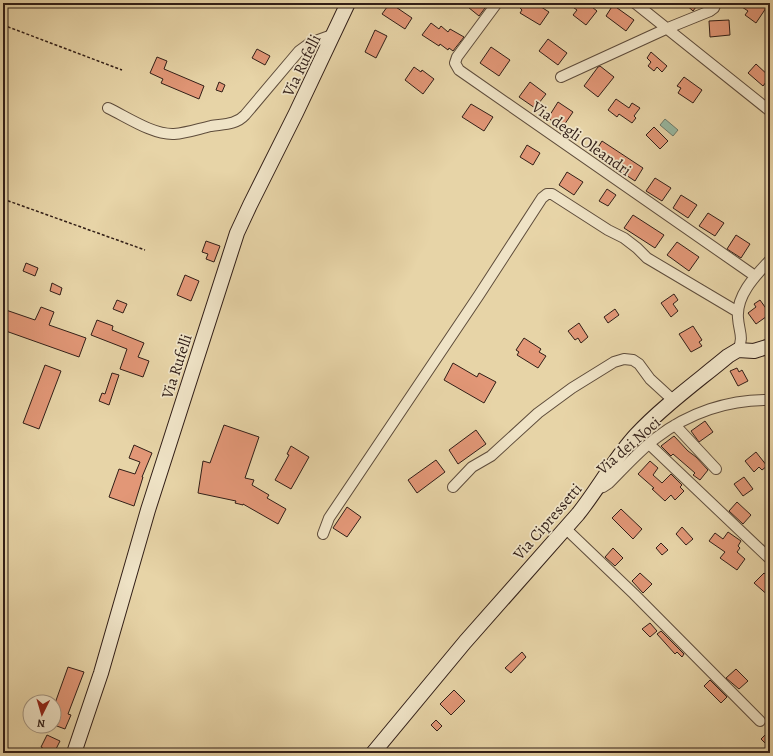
<svg xmlns="http://www.w3.org/2000/svg" width="773" height="756" viewBox="0 0 773 756" font-family="Alegreya,serif">
<style>
.water{fill:#98b9a2;stroke:#6f7b6a}
.building{fill:#e29777;stroke:#311e17}
.lines{fill:none;stroke-linecap:round;stroke-linejoin:round}
.street-casing{stroke:#5e4c3b;stroke-width:12}
.secondary-casing{stroke:#311e17;stroke-width:16}
.path{stroke:#311e17;stroke-width:1.5;stroke-dasharray:3 2;stroke-linecap:butt}
.street{stroke:#efe3c6;stroke-width:10}
.secondary{stroke:#efe3c6;stroke-width:14}
.labels{text-anchor:middle;stroke-width:3.5;stroke-linejoin:round;paint-order:stroke}
.street-label{font-size:16px;fill:#311e17;stroke:#efe3c6}
</style>
<rect width="100%" height="100%" fill="#e7d4a7"/>
<filter id="stains"><feTurbulence type="fractalNoise" baseFrequency=".005" numOctaves="4"/><feColorMatrix values="0 0 0 0 .2 0 0 0 0 .09 0 0 0 0 .02 0 0 0 .5 -.17"/></filter>
<radialGradient id="worn" r=".72"><stop offset=".6" stop-color="#630" stop-opacity="0"/><stop offset="1" stop-color="#630" stop-opacity=".3"/></radialGradient>
<path class="water" d="M665 119 678 130 673 136 660 125Z"/>
<path class="building" d="M390 3 412 18 405 29 382 14Z
M463 3H486L483 7 485 8 479 16Z
M524 3H535L549 12 540 25 520 13 522 10 520 8Z
M567 3H587L597 11 586 25 573 15 577 10Z
M684 3H699L693 11Z
M736 3H765L768 5 756 23 745 15 748 11Z
M613 5 634 20 626 31 606 16Z
M729 20 730 35 710 37 709 21Z
M431 23 439 29 441 26 448 32 450 29 464 37 453 51 449 48 448 50 440 44 439 46 422 35Z
M375 30 387 36 376 58 365 52Z
M548 39 567 53 558 65 539 51Z
M491 47 510 60 499 76 480 63Z
M257 49 270 56 265 65 252 58Z
M651 52 667 66 662 72 657 67 654 71 648 66 651 62 647 58Z
M157 57 167 61 164 69 204 86 199 99 161 83 163 79 150 73Z
M756 64 770 77 763 86 748 73Z
M600 66 614 77 598 97 584 86 598 67Z
M414 67 421 72 422 70 434 79 423 94 405 80Z
M684 77 702 90 693 103 678 93 681 88 677 86Z
M219 82 225 85 222 92 216 90Z
M530 82 546 94 535 108 519 97Z
M616 99 629 108 632 103 640 108 634 116 636 118 632 123 619 114 617 117 608 110Z
M558 102 573 112 562 128 548 118Z
M471 104 493 117 484 131 462 117Z
M654 127 668 141 660 149 646 135Z
M602 141 643 168 635 181 594 154Z
M527 145 540 153 533 165 520 157Z
M567 172 583 182 574 195 559 185Z
M655 178 671 188 662 201 646 191Z
M607 189 616 195 608 206 599 201Z
M681 195 697 205 688 218 673 208Z
M708 213 724 223 715 236 699 226Z
M633 215 664 235 655 248 624 228Z
M736 235 750 244 741 258 727 249Z
M206 241 220 246 214 262 206 259 208 254 202 252Z
M677 242 699 257 689 271 667 255Z
M26 263 38 268 35 276 23 271Z
M185 275 199 281 191 301 177 295Z
M52 283 62 288 60 295 50 291Z
M674 294 678 300 673 304 678 311 671 317 661 303Z
M117 300 127 304 123 313 113 309Z
M760 300 770 314 756 324 748 313 756 307 754 304Z
M41 307 54 312 49 325 86 338 79 357 3 330V309L35 320Z
M615 309 619 315 608 323 604 317Z
M97 320 113 326 112 330 144 343 138 357 149 361 143 377 120 369 127 349 91 335Z
M579 323 588 337 581 343 578 338 575 340 568 331Z
M693 326 702 340 699 342 702 346 691 352 679 334Z
M524 338 541 349 539 352 546 356 538 368 517 355 519 352 516 350Z
M453 363 477 377 479 373 496 382 484 403 444 380Z
M45 365 61 371 39 429 23 423Z
M737 368 739 372 742 370 748 381 738 386 730 371Z
M112 373 119 375 109 405 99 401 102 393 105 394Z
M705 421 713 432 699 442 691 431Z
M224 425 259 437 245 478 254 480 252 485 269 495 267 498 286 509 278 524 243 504V505L235 503 236 501 198 493 203 461 210 463Z
M476 430 486 444 458 464 449 450Z
M674 436 688 451 696 457 708 470 700 480 693 475 695 473 673 454 671 456 661 446Z
M134 445 152 453 142 477H143L134 506 109 497 119 469 135 474 140 462 129 458Z
M291 446 309 457 291 489 275 480 289 455 287 454Z
M756 452 767 466 762 470 759 467 754 472 745 461Z
M436 460 445 472 417 493 408 480Z
M650 461 658 468 653 475 662 483 671 474 682 485 680 487 684 491 675 500 671 495 665 501 652 489 654 488 638 474Z
M744 477 753 489 743 496 734 484Z
M737 502 751 515 743 524 729 511Z
M347 507 361 517 347 537 333 528Z
M621 509 642 529 633 539 612 518Z
M682 527 693 539 686 545 676 534Z
M728 532 741 541 738 546 740 548 737 552 745 559 737 570 720 558 725 552 709 541 715 533 723 539Z
M661 543 668 550 662 555 656 548Z
M613 548 623 558 615 566 605 557Z
M640 573 652 584 643 593 632 581Z
M764 573 770 578V597L754 583Z
M650 623 657 631 650 637 642 629Z
M661 631 684 654 682 657 677 652 675 654 657 634Z
M522 652 526 657 511 673 505 668Z
M68 667 84 672 68 714 71 715 65 729 54 725V706Z
M736 669 748 681 739 689 726 678Z
M710 680 727 697 721 703 704 686Z
M454 690 465 701 451 715 440 704Z
M436 720 442 726 437 731 431 725Z
M770 730V748L761 739Z
M47 735 60 741 54 753H45L46 750 41 747Z"/>
<g class="lines">
<g class="street-casing">
<path id="street" d="M497 3 457 57 455 63 459 70 755 276
M635 3 770 111
M561 77 668 28 710 11 714 8 716 3
M108 108C127 117 153 135 174 134 187 133 198 129 211 126 223 124 236 125 245 115L299 51 310 43 335 34
M738 350C744 337 739 332 738 318 736 295 756 275 770 260
M675 425 716 469
M649 444 770 559
M453 487 472 467 491 456 538 413 572 388 614 362 624 359 633 360 639 364 650 379 674 401
M598 488 603 487 609 483C624 468 639 451 656 438 688 413 729 399 770 400
M565 528 634 594 760 721
M323 534 329 518 479 295 542 198 547 194H552L608 230 624 238 637 248 647 258 738 312"/>
</g>
<g class="secondary-casing">
<path id="secondary" d="M74 753 101 673 148 510 237 233 250 205 296 113 348 3
M373 753 465 642 578 514C598 489 614 459 636 435 663 406 698 381 728 356L738 350 754 351 770 346"/>
</g>
<path class="path" d="M3 25 122 70
M3 199 145 250"/>
<use href="#street" class="street"/>
<use href="#secondary" class="secondary"/>
</g>
<g class="labels">
<g class="street-label">
<text transform="translate(301 65) rotate(-64)" y="6">Via Rufelli</text>
<text transform="translate(582 138) rotate(35)" y="6">Via degli Oleandri</text>
<text transform="translate(176 366) rotate(-72)" y="6">Via Rufelli</text>
<text transform="translate(628 445) rotate(-41)" y="6">Via dei Noci</text>
<text transform="translate(547 521) rotate(-49)" y="6">Via Cipressetti</text>
</g>
</g>
<rect width="773" height="756" fill="none" stroke="#e7d4a7" stroke-width="16"/>
<rect x="4" y="4" width="765" height="748" fill="none" stroke="#311e17" stroke-width="2"/>
<rect x="8" y="8" width="757" height="740" fill="none" stroke="#311e17"/>
<g transform="translate(42 714) rotate(185)"><circle r="19" fill="#efe3c6" stroke="#a39480"/>
<path d="M0-3L7 15L0 10L-7 15Z" fill="#8f2418"/>
<text y="-6" font-size="11" font-weight="bold" text-anchor="middle" fill="#311e17">N</text>
</g>
<rect width="100%" height="100%" filter="url(#stains)"/>
<rect width="100%" height="100%" fill="url(#worn)"/>
</svg>
